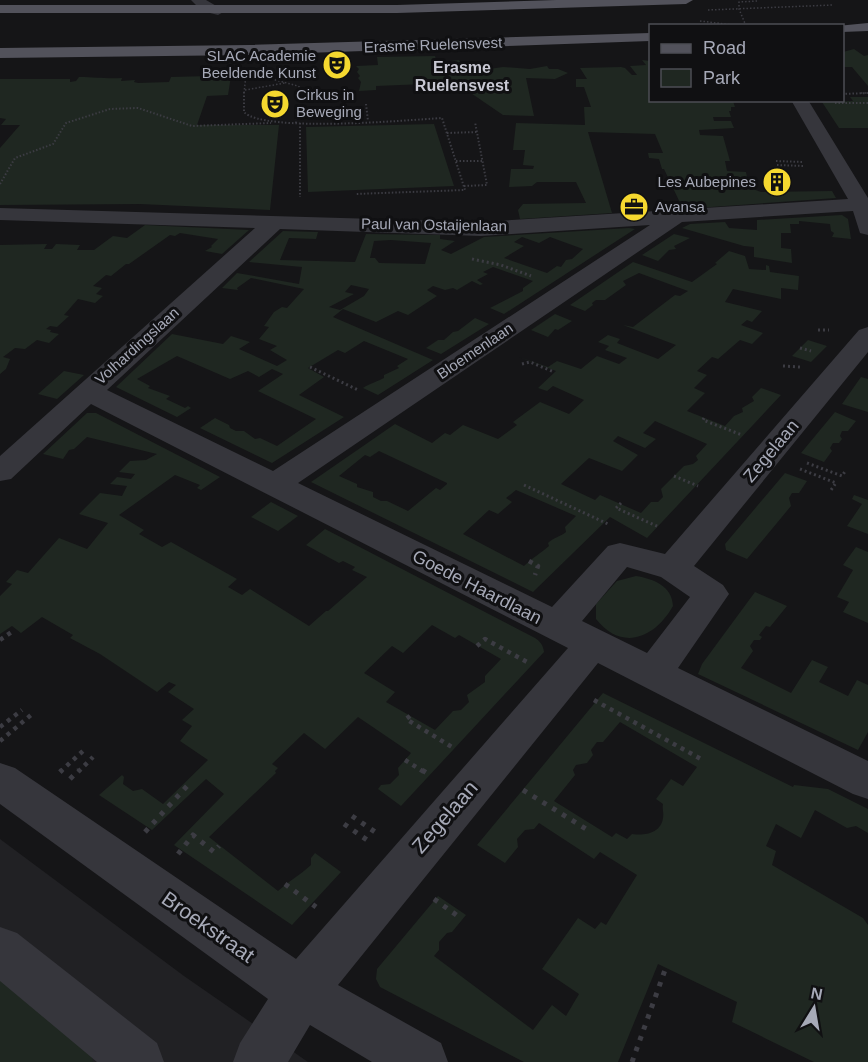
<svg xmlns="http://www.w3.org/2000/svg" width="868" height="1062" viewBox="0 0 868 1062" font-family="Arial,sans-serif">
<style>
.built{fill:#212124}
.green{fill:#1f2721;fill-rule:evenodd}
.lines{fill:none;stroke-linecap:round;stroke-linejoin:round}
.path-far4{stroke:#3c3c43;stroke-width:1.5;stroke-dasharray:1.5 2;stroke-linecap:butt}
.path-far3{stroke:#3c3c43;stroke-width:2;stroke-dasharray:1.5 2;stroke-linecap:butt}
.path-far2{stroke:#3c3c43;stroke-width:3;stroke-dasharray:2 3;stroke-linecap:butt}
.path-far1{stroke:#3c3c43;stroke-width:4.5;stroke-dasharray:4 5;stroke-linecap:butt}
.path{stroke:#3c3c43;stroke-width:5;stroke-dasharray:4.5 7;stroke-linecap:butt}
.minor{fill:#36363c;fill-rule:evenodd}
.major{fill:#52525b;fill-rule:evenodd}
.labels{text-anchor:middle;stroke-width:6;stroke-linejoin:round;paint-order:stroke}
.far-street-label{font-size:15px;fill:#a6a9b7;stroke:#101012}
.far-poi-label{font-size:15px;fill:#a6a9b7;stroke:#101012;text-anchor:end}
.far-neighbourhood-label{font-size:16px;font-weight:bold;fill:#c8c8d3;stroke:#101012}
.street-label{font-size:18px;fill:#a6a9b7;stroke:#101012}
.near-street-label{font-size:21px;fill:#a6a9b7;stroke:#101012}
</style>
<rect width="100%" height="100%" fill="#151517"/>
<path class="built" d="M0 839 184 976 308 1062H0Z"/>
<path class="green" d="M854 49 864 56 868 55V86L852 67H843V52Z
M435 56 436 60 444 59 446 65H452L451 61 459 60 463 65 461 67 475 71 503 67 530 69 547 66 549 69H558L568 73 555 79 526 78 534 116 503 115 462 87 427 90 425 84 376 86V90L359 91 361 82 358 78 360 76 357 72 359 69 356 66 378 65 377 57Z
M642 60 650 61V100L733 101 735 107H731V111H729L731 117H713L714 121H731L734 128 699 130 700 135 723 136 730 161H725L727 171 746 172 747 177 752 178 753 189 761 192 832 191 836 198 683 209 664 169H662L659 159 649 158 648 153H663L655 134 588 132 612 213 520 219 518 210 523 204 586 203 576 182H537L532 186 509 187 511 169H533L534 166 523 165 525 150H513L516 123 585 125 584 107H591L584 87H576V79H587L580 68 621 67 625 68 632 75H637L630 66 646 65Z
M211 73H223V76H231L228 95 207 96 197 125H279L270 210 140 204 0 205V148L20 125H1L6 119 0 118V79H70V82L76 81 79 77C96 77 105 79 122 78L121 81 135 80 134 82 138 83 169 82 171 77 210 76Z
M850 97H868V128H839L822 102 853 101Z
M434 124 454 186 308 192 306 127Z
M842 215 848 219 851 239 832 237 834 233 831 231 830 224 799 221V224H790L791 233H781V248L791 249 792 263 754 257V247L744 246 682 228 690 224 725 222 729 228 757 230V220Z
M145 225 249 230 222 254 205 251 212 247 211 246 218 239 180 233 175 236 170 235 129 264H126L111 276 106 275 93 286 102 288 96 294 103 296 95 303 78 299 64 315 69 316 57 327 50 326 46 329 51 330 50 332 59 334 49 343 37 340 25 349 15 348 3 357 10 359 6 369 0 374V245L47 244 44 249H52L56 244 80 245 77 250H94L113 236 127 238Z
M629 228 635 229 504 314 490 308 523 291V288L533 281 493 267 483 272 488 274 477 280 483 284 480 285 472 281 457 290 453 288 445 290 433 286 427 290 437 296 408 315 398 311 376 322 343 309 333 317 433 360 378 395 363 388C370 383 377 382 384 378V375L399 368 397 366 408 359 364 341 345 353 338 350 308 368 324 377 299 395 344 417 272 463 200 428 215 418 229 425 230 428 236 431H244L255 439 260 438 277 446 316 419 258 391 283 374 272 369 259 377 248 371 230 379 177 356 137 379 150 386 148 388 170 396 166 399 185 408 188 406 191 408 177 417 116 387 172 334 223 344 231 336 250 342 239 349 277 366 287 360 270 350 277 346 259 339 269 327 264 326 274 312 282 307 287 308 304 289 251 278 237 288 238 290 222 288 237 273 299 284 302 267 249 262 283 231 318 232 316 239 289 238 280 260 355 262 366 234 440 235V239L455 241 441 250 451 254 484 237ZM522 237 539 243 550 237 583 249 572 259 566 260 561 267 557 266 547 273 504 258 524 246 514 242ZM391 240 431 243 425 264 379 263 375 258H370L374 241ZM351 285 369 289 364 296 340 310 329 307 354 294 345 292Z
M674 234 690 238 674 246 676 249 669 250 658 261 642 255Z
M729 251 745 256 749 269 766 270V265L769 266 770 272 799 276 798 290 781 288V299L733 289 725 302 762 311 752 322 747 320 741 325 763 333 752 344 740 340 718 359 712 357 697 371 707 375 694 388 705 393 687 411 725 426 734 416 743 412 742 408 754 401 752 397 761 388 781 395 647 538 610 517 533 592 311 482 395 424 432 443 445 433 450 435 463 425 498 439 517 425 513 422 540 402 569 414 584 400 553 386 547 391 538 388 556 371 519 357 548 367 557 361 581 369 597 356 619 364 627 358 605 350 609 346 598 342 608 335 620 339 617 343 658 359 676 345 623 325 633 327 675 295 680 296 688 291 639 273 623 281 626 285 605 300H596L592 303 593 305 585 311 570 305 633 262 692 282 717 264 715 263ZM655 421 707 444 696 456 698 460 693 464 684 466 661 489 663 497 658 502H651L641 513 600 495 595 500 561 484 589 458 622 471 638 455 613 441 618 436 645 448 656 439 643 433ZM379 451 447 483V484L440 490 436 488 408 511 387 501H381L373 497V492L357 487V484L339 476 365 455 370 457ZM516 490 576 516 565 527 566 532C560 537 554 537 548 543L549 546C541 553 532 558 524 566L463 534 489 510 498 514 512 502 506 498Z
M555 314 572 321 558 330 555 329 548 337 531 330Z
M475 318 489 324 441 354 426 348 438 340H444L453 332 458 331Z
M808 340 827 346 811 362 792 356Z
M64 371 84 375 57 399 38 394Z
M861 377 868 379V412L842 404Z
M835 412 856 421 848 431H842L840 436 842 439 839 443H833L830 448 832 451 824 462 801 453Z
M87 413H96L220 477 201 490 197 488 200 485 175 475 119 515 144 530 139 534 162 547 171 542 237 579 228 587 242 595 250 589 309 626 326 611H328L367 577 352 570 355 567 343 561 339 563 306 545 325 529 535 638C540 641 543 645 544 652L401 806 378 789 381 785 390 784 399 775 398 768 411 753 358 717 325 749 304 733 272 764 278 768 275 771 276 773 209 837 278 891C289 881 300 875 311 865V858L315 853 341 872 292 925 174 845 224 794 206 779 152 830 99 795 122 775 124 777 123 784 133 791 142 789 163 804 208 760 180 741 192 726 182 720 194 709 168 692 176 685 169 682 157 692 100 654 70 638 73 635 42 617 21 633 12 626 0 634V596L12 584 6 582 17 570 28 573 59 538 87 549 108 523 79 514 100 493 122 496 127 486 110 484 117 477 131 479 135 474 119 472 130 461 146 460 157 454 87 437 74 449 69 450 63 459 43 454ZM432 625 455 638 459 635 501 659 485 676V682L467 695 469 702 461 710 453 711 435 730 386 702 395 692 364 673 392 646 403 653Z
M785 473 807 481 799 493H792L789 498 791 506 747 559 726 550 725 544Z
M854 495 868 500V534L847 526 862 504 852 499Z
M271 502 298 516 278 531 251 517Z
M856 547 868 552V623L843 612 849 602 837 597 853 570 843 565Z
M636 576C654 579 672 586 673 606 655 638 622 652 596 619V604L617 581Z
M755 592 787 606 770 627 766 626 759 635 762 637 760 640H754L750 646 753 651 741 668 791 693 812 660 828 667 819 682 848 696 857 680 868 685V732L858 750 698 674 702 664Z
M603 693 793 787 794 785 828 789 868 809V833L856 826 847 828 815 810 801 838 776 824 766 846 776 851 772 865 863 918 868 925V1062H814L732 1022 737 1002 658 964 618 1062H524L380 987 376 979 377 969 438 896 466 915 452 932 447 933 439 942V950L434 956 533 1030 552 1005 566 1016 579 994 542 969 578 918 595 929 601 922 606 925 637 875 600 852 594 859 539 823 534 829 525 830 517 839 518 847 505 863 477 845ZM620 722 697 767 683 786 671 779 656 799 663 804C662 809 664 812 663 818 661 833 645 836 632 834L627 839 616 833 612 837 554 801 575 775 573 770 576 765 587 763 593 755 591 750 597 742H603Z
M0 979 92 1055 93 1062H0Z"/>
<g class="lines">
<path class="path-far4" d="M708 10 833 5
M700 21 741 26
M746 26 739 9V2L757 1
M268 78 298 86 307 93
M245 90 285 83
M244 93 246 75
M861 93H868"/>
<path class="path-far3" d="M244 92V112C264 133 408 120 442 118L465 190 355 194
M305 92 310 96
M842 94 868 93
M835 103H868
M366 104 368 121
M296 123 298 106
M300 123V197
M447 133 477 132
M456 161H482
M776 161 802 162
M777 165 803 166
M0 184 15 158 53 144 66 123 110 109 138 108 192 126 271 123
M464 186 487 185 475 122"/>
<path class="path-far2" d="M472 259 501 265 531 276
M818 330H829
M800 348 811 351
M522 364 530 362 554 372
M783 366 800 367
M310 367 358 390
M704 418 703 420 742 435
M807 463 842 476 846 470
M800 469 836 483 831 490
M674 476 698 486
M524 485 608 524
M621 503 616 508 659 527"/>
<path class="path-far1" d="M529 561 538 566 535 575
M0 640 13 631
M477 646 485 639 527 662
M594 700 701 759
M410 716 406 719 452 747
M0 727 22 710
M0 741 31 715
M405 760 424 772
M60 772 84 750
M78 772 93 757"/>
<path class="path" d="M422 770 430 775
M60 772 62 770
M70 779 79 770
M523 790 591 832
M352 816 378 834
M344 824 370 842
M145 832 188 785 185 783
M178 854 193 835 214 852 219 846
M285 884 316 907
M434 899 462 919
M632 1062 665 970"/>
<path class="minor" d="M191 0H206L225 11 218 15 202 11Z
M791 100H808L868 198V235L860 233 853 211 682 222 298 483 552 607 608 546 620 543 665 554 859 330 868 327V352L694 566 723 585 729 594 678 668 868 761V799L853 794 598 663 338 985 441 1043 448 1062H372L310 1025 288 1062H233L240 1043 268 999 0 804V763L15 768 296 959 568 648 91 404 11 479 0 481V456L255 228 0 220V208L481 222 848 199ZM650 225 273 471 107 390 280 229 481 236ZM627 567 661 577 690 597 647 653 582 621Z
M0 927 17 933 157 1043 164 1062H97L0 981Z"/>
<path class="major" d="M556 0H693L686 4 397 13H0V5H397Z
M868 23V31L842 32V26H837Z
M650 33V41L249 55 0 58V48L249 45Z"/>
</g>
<defs>
<g id="theatre-disc" transform="scale(1.5)"><circle r="9.5" fill="#f5d82f" stroke="#101012"/><path d="M-5-5.5Q0-4 5-5.5V0Q5 5 0 6Q-5 5-5 0ZM-3.3-2.5H-1v1.5H-3.3ZM1-2.5H3.3v1.5H1ZM-2.8 1Q0 5.5 2.8 1Z" fill="#111"/></g>
<g id="building-disc" transform="scale(1.5)"><circle r="9.5" fill="#f5d82f" stroke="#101012"/><path d="M-4-6H4V6H1V3H-1V6H-4ZM-2.5-4.3h1.7v1.8h-1.7ZM.8-4.3h1.7v1.8H.8ZM-2.5-1h1.7V.8h-1.7ZM.8-1h1.7V.8H.8Z" fill="#111"/></g>
<g id="office-disc" transform="scale(1.5)"><circle r="9.5" fill="#f5d82f" stroke="#101012"/><path d="M-6-3h4V-5.5h4V-3h4V5H-6ZM-1-4.5V-3h2v-1.5ZM-6 0V1H6V0Z" fill="#111"/></g>
</defs>
<g fill-rule="evenodd">
<use href="#theatre-disc" x="337" y="65"/>
<use href="#theatre-disc" x="275" y="104"/>
<use href="#building-disc" x="777" y="182"/>
<use href="#office-disc" x="634" y="207"/>
</g>
<g class="labels">
<g class="far-street-label">
<text transform="translate(433 45) rotate(-2)" y="5">Erasme Ruelensvest</text>
<text transform="translate(434 225) rotate(1)" y="5">Paul van Ostaijenlaan</text>
<text transform="translate(137 346) rotate(-42)" y="5">Volhardingslaan</text>
<text transform="translate(475 351) rotate(-34)" y="5">Bloemenlaan</text>
</g>
<g class="far-poi-label">
<text x="316" y="61">SLAC Academie<tspan x="316" dy="17">Beeldende Kunst</tspan></text>
<text x="296" y="100" text-anchor="start">Cirkus in<tspan x="296" dy="17">Beweging</tspan></text>
<text x="756" y="187">Les Aubepines</text>
<text x="655" y="212" text-anchor="start">Avansa</text>
</g>
<g class="far-neighbourhood-label">
<text x="462" y="73">Erasme<tspan x="462" dy="18">Ruelensvest</tspan></text>
</g>
<g class="street-label">
<text transform="translate(771 451) rotate(-50)" y="6">Zegelaan</text>
<text transform="translate(477 587) rotate(27)" y="6">Goede Haardlaan</text>
</g>
<g class="near-street-label">
<text transform="translate(445 817) rotate(-49)" y="7">Zegelaan</text>
<text transform="translate(208 927) rotate(35)" y="7">Broekstraat</text>
</g>
</g>
<rect x="649" y="24" width="195" height="78" fill="#101012" stroke="#4c4d54" stroke-width="1.5"/>
<rect x="661" y="44" width="30" height="9" fill="#52525b" stroke="#4c4d54" stroke-width="1.5"/>
<text x="703" y="54" font-size="18" fill="#a6a9b7">Road</text>
<rect x="661" y="69" width="30" height="18" fill="#1f2721" stroke="#4c4d54" stroke-width="1.5"/>
<text x="703" y="84" font-size="18" fill="#a6a9b7">Park</text>
<g transform="translate(814 1008) rotate(11)" stroke="#101012" stroke-width="4.5" paint-order="stroke">
<path d="M0-4.5L10 22L0 15L-10 22Z" fill="#a6a9b7"/>
<text y="-9" font-size="16" font-weight="bold" text-anchor="middle" fill="#a6a9b7">N</text>
</g>
</svg>
